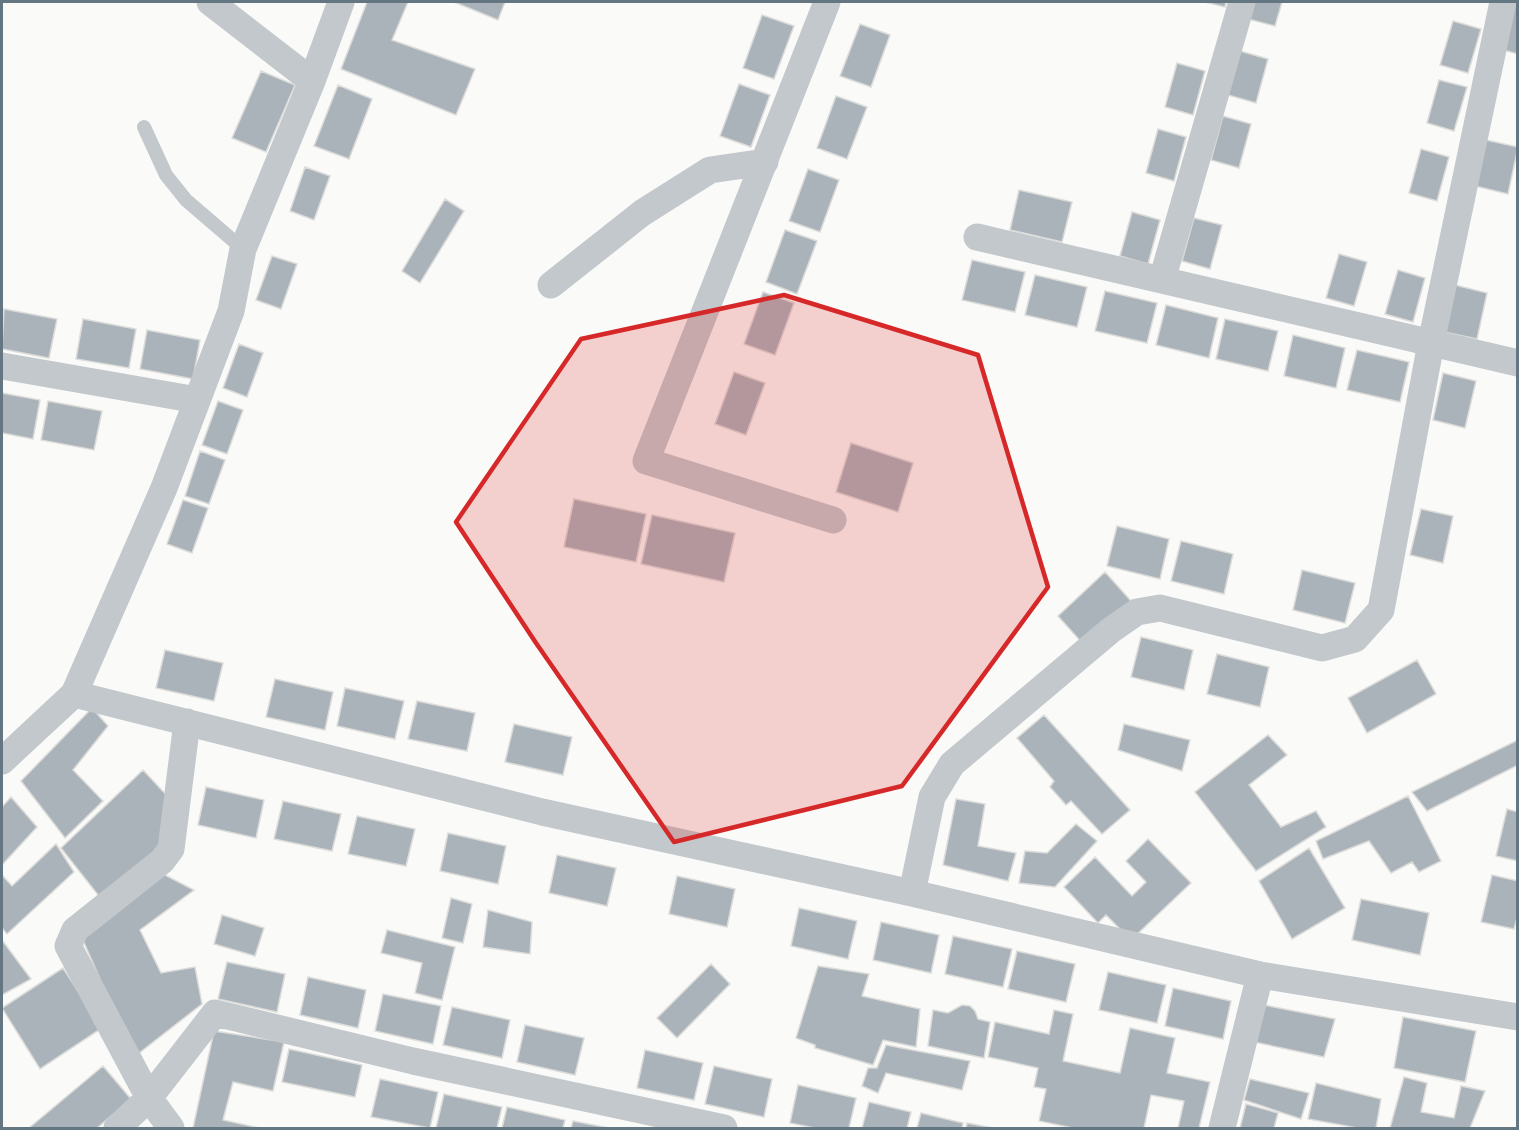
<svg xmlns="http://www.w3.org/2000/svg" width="1519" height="1130" viewBox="0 0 1519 1130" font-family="Overpass,sans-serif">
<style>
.building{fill:#aab3b9;stroke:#dcdcda;stroke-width:1.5}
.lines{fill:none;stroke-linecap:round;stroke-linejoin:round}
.service{stroke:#c3c8cc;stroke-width:14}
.minor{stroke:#c3c8cc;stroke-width:27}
.marked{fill:#d62828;fill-opacity:0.2;stroke:#d62828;stroke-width:4.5;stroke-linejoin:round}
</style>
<rect width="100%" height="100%" fill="#fafaf8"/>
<path class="building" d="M367 2H408L392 40 475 69 456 115 341 69Z
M454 2H505L498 20Z
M1205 2H1226L1225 7Z
M1252 2H1282L1275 26 1248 19Z
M1514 4 1518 5V54L1503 50Z
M762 15 794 26 774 79 743 68Z
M1453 21 1481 29 1468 73 1440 65Z
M860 24 890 35 871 87 840 76Z
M1240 51 1268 59 1256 103 1228 95Z
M1177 63 1205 71 1193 115 1165 107Z
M261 71 295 85 266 152 232 138Z
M1439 80 1467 87 1454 131 1427 123Z
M739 84 770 95 751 147 720 136Z
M338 85 372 99 349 159 314 146Z
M836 96 867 107 847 159 817 148Z
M1223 116 1251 124 1239 168 1211 160Z
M1158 129 1186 137 1174 181 1146 173Z
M1486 140 1518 147 1508 194 1475 186Z
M1421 149 1449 157 1437 201 1409 193Z
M305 167 330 176 314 220 290 211Z
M808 169 839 180 820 232 789 221Z
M1019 190 1072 202 1062 242 1010 230Z
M445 199 464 211 420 283 402 271Z
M1132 212 1160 220 1148 264 1120 256Z
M1194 218 1222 225 1210 269 1182 261Z
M785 230 817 241 797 294 766 282Z
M1339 254 1367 262 1354 306 1326 298Z
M272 256 297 264 281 309 256 300Z
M972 260 1025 272 1015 312 962 300Z
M1398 270 1425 278 1413 322 1385 314Z
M1035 275 1087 287 1077 327 1025 315Z
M1455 285 1487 293 1477 339 1444 332Z
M1105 291 1157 303 1147 343 1095 331Z
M763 292 794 303 775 355 744 344Z
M1166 305 1218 318 1209 358 1156 345Z
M4 309 57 319 49 358 2 349Z
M83 319 136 329 129 368 76 359Z
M1225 319 1278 331 1268 371 1216 359Z
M147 330 200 340 193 379 140 369Z
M1293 335 1345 348 1336 388 1284 376Z
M239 344 263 353 247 397 223 388Z
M1357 350 1409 362 1400 402 1347 390Z
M734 372 765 383 746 435 715 424Z
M1443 373 1476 381 1465 428 1433 420Z
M2 393 40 400 33 439 2 433Z
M48 401 102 411 94 450 41 440Z
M218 401 243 410 227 454 202 445Z
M851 443 913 463 898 512 836 492Z
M200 451 225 460 209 504 185 496Z
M574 499 646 514 636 562 564 547Z
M183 500 208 508 192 553 167 544Z
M1421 509 1453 516 1443 563 1410 555Z
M652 515 735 533 724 582 641 564Z
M1117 526 1169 539 1160 579 1107 566Z
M1181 541 1233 554 1224 594 1171 581Z
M1302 570 1355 583 1345 623 1293 610Z
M1105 572 1131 601 1084 645 1058 616Z
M1141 637 1193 650 1184 690 1131 677Z
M165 650 223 663 214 701 156 688Z
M1217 654 1269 667 1260 707 1207 694Z
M1417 660 1436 694 1367 733 1348 698Z
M275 679 333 692 325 730 266 717Z
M345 688 404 701 395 739 337 726Z
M417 701 475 713 467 751 408 739Z
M92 708 108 726 73 770 103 801 65 838 21 781Z
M1044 715 1130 810 1102 834 1071 801 1066 805 1050 787 1054 781 1017 738Z
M514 724 572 737 563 775 505 762Z
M1124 724 1190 740 1182 771 1118 750Z
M1268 735 1287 755 1249 785 1281 827 1316 811 1326 827 1256 871 1195 792Z
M1518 740V765L1427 811 1412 792Z
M143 770 171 800 166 846 102 900 61 848Z
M206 787 264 800 256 838 198 825Z
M1408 796 1441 861 1419 872 1412 862 1391 873 1369 841 1323 859 1316 841Z
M11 797 37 827 2 865V807Z
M956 799 985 804 978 846 1016 853 1008 881 943 865Z
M283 801 341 814 332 851 274 839Z
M1507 809 1518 812V861L1496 856Z
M357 816 415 829 406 866 348 854Z
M1076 824 1097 841 1055 887 1019 883 1025 851 1047 853Z
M448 833 506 846 498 884 440 871Z
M1148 839 1191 883 1131 940 1106 915 1098 923 1064 887 1095 857 1132 896 1146 882 1126 861Z
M56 844 74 872 7 934 2 928V875L12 886Z
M1309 848 1345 908 1292 939 1259 881Z
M557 855 616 868 607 906 549 893Z
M163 874 194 890 140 930 161 973 195 967 202 1004 134 1057 82 938Z
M1492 875 1518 881V914L1514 929 1481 922Z
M677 876 735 889 727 927 669 914Z
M451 898 472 904 463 943 442 938Z
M1361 899 1429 913 1420 955 1352 940Z
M799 908 857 921 848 959 791 946Z
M488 910 532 922 530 954 483 947Z
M222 915 264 928 255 956 214 944Z
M881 922 939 935 931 973 873 960Z
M387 930 455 947 442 1000 415 993 422 963 381 953Z
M953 936 1012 949 1003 987 945 974Z
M2 940 31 979 2 995Z
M1017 951 1075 964 1066 1002 1008 989Z
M227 962 285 974 277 1012 218 999Z
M711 964 730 984 677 1038 657 1018Z
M818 966 869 974 862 996 920 1009 916 1047 883 1040 873 1065 815 1048V1045L796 1038Z
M63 968 102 1028 40 1069 2 1008Z
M1108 972 1166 985 1157 1023 1099 1010Z
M308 977 366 990 358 1028 300 1015Z
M1173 988 1231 1001 1223 1039 1165 1026Z
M383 994 441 1006 433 1044 375 1031Z
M962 1005 970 1006 975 1011 978 1019 990 1022 984 1058 928 1046 933 1010 948 1013Z
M1264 1005 1335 1019 1324 1057 1254 1042Z
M452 1007 510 1020 502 1058 443 1045Z
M1054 1010 1073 1014 1063 1061 1120 1073 1130 1028 1175 1038 1167 1073 1210 1082 1199 1128H1178L1184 1101 1151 1095 1144 1128H1073L1039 1121 1046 1089 1034 1087 1038 1068 988 1057 995 1022 1049 1034Z
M1403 1017 1476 1031 1465 1082 1394 1068Z
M525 1025 584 1038 575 1075 517 1062Z
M214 1031 284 1042 273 1091 233 1082 223 1120 259 1128H193Z
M886 1045 970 1061 962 1090 886 1073 878 1093 862 1086 868 1068H877Z
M289 1049 362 1065 355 1097 282 1082Z
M645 1050 703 1063 694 1100 637 1088Z
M103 1066 131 1099 97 1128H29Z
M714 1066 772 1079 764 1117 705 1104Z
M1404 1077 1427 1083 1421 1112 1454 1118 1461 1086 1485 1091 1470 1128H1390Z
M380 1079 438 1092 430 1128 371 1117Z
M1250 1079 1309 1093 1301 1119 1244 1100Z
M1316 1083 1381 1099 1376 1128H1358L1308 1119Z
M798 1085 856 1098 849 1128H815L790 1123Z
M444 1094 502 1107 497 1128H436Z
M869 1102 911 1112 907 1128H862Z
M1246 1104 1278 1113 1274 1128H1240Z
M507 1107 565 1120 563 1128H502Z
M921 1113 963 1123 962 1128H917Z
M573 1121 609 1128H571Z
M967 1123 993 1128H966Z"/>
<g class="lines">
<path class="service" d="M144 127 166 175 186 200 243 249"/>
<path class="minor" d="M210 2 312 81
M827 2 646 461 833 520
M977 237 1518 363
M1162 280 1242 2
M551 285 642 213 710 170 765 162
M2 366 197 400
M74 694 542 812 912 893 1260 975 1518 1017
M2 761 74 694 164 488 231 311 243 249 312 81 341 2
M912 893 932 797 952 764 1111 630 1137 612 1160 608 1322 648 1355 639 1381 610 1431 343 1503 2
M117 1128 149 1098 68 946 75 930 162 861 171 849 187 722
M171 1128 149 1098 215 1013 413 1061 724 1128
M1222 1128 1260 975"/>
</g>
<path class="marked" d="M784 295 978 355 1048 587 902 786 674 842 536 643 456 522 581 339Z"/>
<rect width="1519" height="1130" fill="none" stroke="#657683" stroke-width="6"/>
</svg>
